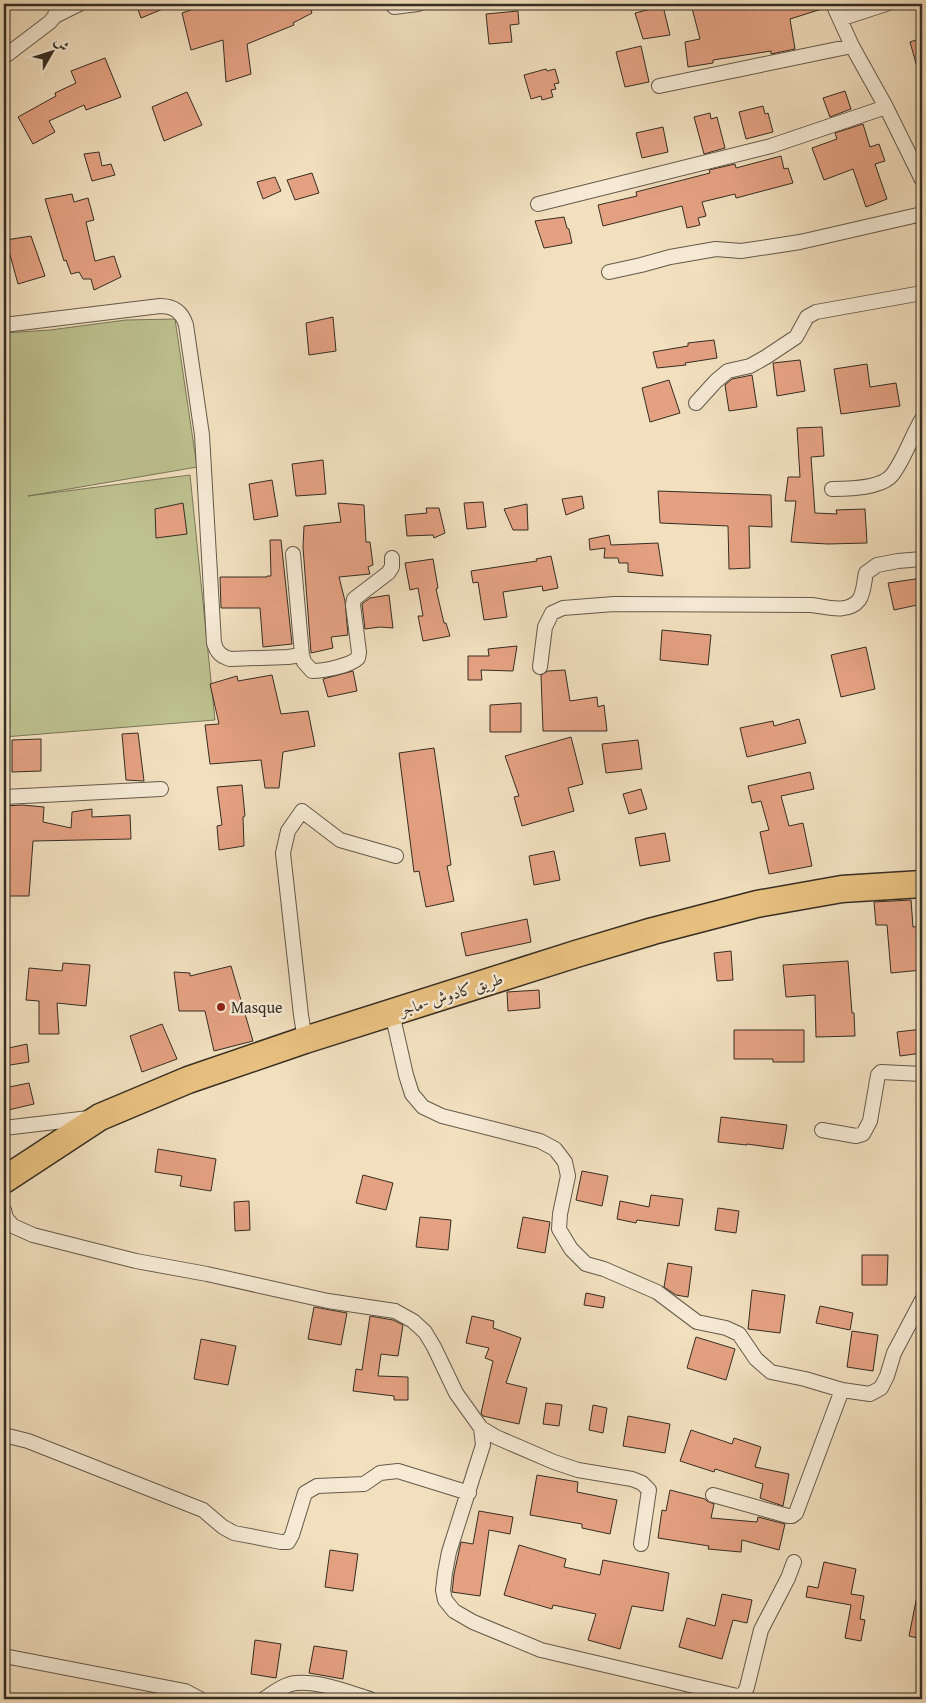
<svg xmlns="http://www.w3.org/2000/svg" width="926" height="1703" viewBox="0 0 926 1703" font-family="'Gentium Book Plus',Amiri,serif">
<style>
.green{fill:#bdc18f;stroke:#797759}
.building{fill:#e4a182;stroke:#352d23}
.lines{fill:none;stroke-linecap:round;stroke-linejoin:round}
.street-casing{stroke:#645a4a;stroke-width:16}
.highway-casing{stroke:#352d23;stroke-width:29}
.street{stroke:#f6ead5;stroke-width:14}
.highway{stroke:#e8c07f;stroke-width:26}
.poi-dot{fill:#8f2418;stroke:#f6ead5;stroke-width:2}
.labels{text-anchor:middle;stroke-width:5;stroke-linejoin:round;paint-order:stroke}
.street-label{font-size:16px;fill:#352d23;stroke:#f6ead5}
.poi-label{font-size:16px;fill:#352d23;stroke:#f6ead5;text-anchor:start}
</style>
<rect width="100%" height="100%" fill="#f1dfbe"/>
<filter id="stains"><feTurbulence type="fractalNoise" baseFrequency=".004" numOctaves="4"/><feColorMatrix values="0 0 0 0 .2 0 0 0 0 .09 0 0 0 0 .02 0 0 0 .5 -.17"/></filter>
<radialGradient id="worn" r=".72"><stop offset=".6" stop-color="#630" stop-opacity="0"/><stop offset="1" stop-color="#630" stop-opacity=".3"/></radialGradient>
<path class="green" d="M175 319 197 467 28 496 190 475 215 720 4 737V333L50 330 126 320Z"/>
<path class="building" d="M136 4H175L141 18Z
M207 4H309L312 13 293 23 294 25 247 44 251 74 226 82 223 40 191 50 182 13Z
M691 4H824L825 8 790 19 795 49 771 54V51L713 60V63L688 67 685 42 700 39Z
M663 6 670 35 643 39 635 13Z
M518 11 519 24 510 25 512 42 489 44 486 14Z
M922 38V73L919 74 910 42Z
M641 46 649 82 625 87 616 52Z
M105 58 121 97 86 110 84 105 49 121 55 132 33 144 18 117 56 96 55 93 76 83 71 71Z
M546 69 547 71 555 69 559 83 554 84 556 89 551 90 553 97 542 100 541 96 531 99 524 75Z
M845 91 851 109 830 117 823 98Z
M187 92 202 125 164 141 152 107Z
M763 106 765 114 768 113 773 132 746 139 739 112Z
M710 113 711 119 717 117 725 148 704 154 694 117Z
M863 124 870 147 879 144 885 161 875 164 887 199 866 207 853 169 824 180 812 148 837 139 835 133Z
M663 127 668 152 642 158 636 133Z
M99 152 102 166 111 164 115 175 92 181 84 154Z
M781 156 784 169 788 168 793 183 736 198 735 194 702 202 706 216 698 218 700 225 687 228 682 206 603 226 598 205 637 196 636 192 710 173 709 170 735 164 736 168Z
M312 173 319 193 295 200 287 180Z
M275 177 281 191 263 199 257 182Z
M72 194 74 202 88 198 94 220 86 222 95 261 114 256 121 277 94 290 91 279H83L79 272 71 274 66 260 64 261 45 199Z
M564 217 567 228 569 229 572 243 544 248 535 221Z
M31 236 45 276 18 284 6 240Z
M333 317 336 351 309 355 306 323Z
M714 340 717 358 685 363 686 365 657 368 653 352 688 346V343Z
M800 360 805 391 777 396 773 363Z
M867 364 870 387 896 383 900 406 841 414 834 369Z
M752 375 757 407 729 411 725 385 732 379Z
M669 380 680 413 650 422 642 388Z
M822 427 824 456 811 457 815 513 837 514 836 510 865 509 867 543 828 544 791 542 796 501H785L788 477H800L797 428Z
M323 460 326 494 296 496 292 464Z
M272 480 278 516 254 520 249 484Z
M658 491 771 495 772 527 749 526 750 568 729 569 728 526 660 523Z
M582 496 584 508 566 515 562 499Z
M483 502 486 527 467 529 464 503Z
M183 503 187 534 156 538 155 509Z
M338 503 364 505 366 542H370L373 565 368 567 370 574 339 577 345 601 348 635 331 637 333 648 311 653 303 547 304 526 341 522Z
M527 504 528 530H513L504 509Z
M426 508H439L445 533 434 538 433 535 407 536 405 515 427 513Z
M609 535 611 545 658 543 663 576 628 572V563H619L618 558H604L605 548 590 550 589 539Z
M270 540H281L292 644 263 647 260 608H221L220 577H267V576H271Z
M551 556 558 588 543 591 542 586 503 592 507 617 484 620 478 582 473 583 471 571 537 561 536 559Z
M433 559 438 588 436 589 444 623H446L450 636 423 641 418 616H423L418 588 410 590 405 563Z
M922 578V604L894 610 888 583Z
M389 595 393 628 380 627 365 629 362 604 370 598Z
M662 630 711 635 708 665 660 660Z
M517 646 513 671 481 670 482 680H468V656H489L488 649Z
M866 647 875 689 841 697 831 655Z
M565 670 570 701 597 697 598 707 604 705 607 731H543L541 675 548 671Z
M353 671 357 691 328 697 323 679Z
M272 675 281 714 308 711 315 746 283 752 279 788H265L261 760 210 764 205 725 219 724 210 684 237 676 238 681Z
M521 703V732H490V705Z
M799 719 806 743 747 757 740 728 773 721 774 726Z
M138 733 144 781 126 780 122 734Z
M571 737 583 784 568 788 574 811 522 826 514 797 519 796 505 756Z
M41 739V771L12 772V740Z
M638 740 642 769 606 773 602 744Z
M434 748 451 865 447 866 454 901 426 907 419 871 414 872 399 753Z
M810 772 814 789 781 796 789 826 803 823 812 866 769 874 760 832 769 830 761 801 752 803 748 786Z
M242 785 245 816 243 817 244 846 219 850 217 826 222 825 217 787Z
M641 789 647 809 629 814 623 794Z
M22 805 44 807 43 822 71 828 72 812 92 809V817L130 815 131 839 33 841 29 896H4V806Z
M665 833 670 861 640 866 635 838Z
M554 851 560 880 534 885 529 856Z
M911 900 913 927 922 926V970L891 973 887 925H876L874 902Z
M527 919 531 942 466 956 461 933Z
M731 951 733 980 717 981 714 953Z
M848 961 852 1013H854L855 1036 816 1037 815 995 786 997 783 965Z
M63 963 90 965 86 1006 57 1003 59 1034H39V1001L26 1000 29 968 62 971Z
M231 966 253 1041 214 1051 205 1011H179L174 972 190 973V976Z
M539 990 540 1008 508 1011 507 992Z
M162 1024 177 1059 142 1072 130 1036Z
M922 1029V1053L900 1056 897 1032Z
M734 1030H804V1062H773V1059H734Z
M27 1044 29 1062 4 1066V1049Z
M29 1083 34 1104 4 1111V1088Z
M721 1117 787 1125 783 1149 747 1144V1145L718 1142Z
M158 1149 216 1159 211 1191 180 1186 182 1176 155 1172Z
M582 1171 608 1176 602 1206 576 1200Z
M363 1175 393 1183 386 1210 356 1203Z
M651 1195 683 1199 679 1226 637 1220 636 1223 617 1219 620 1201 649 1207Z
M249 1201 250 1230 235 1231 234 1202Z
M718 1208 739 1211 736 1233 715 1230Z
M420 1217 451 1220 448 1250 416 1247Z
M523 1217 550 1222 545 1253 517 1248Z
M862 1255H888L887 1285H862Z
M668 1263 692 1267 688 1297 676 1295 664 1287Z
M752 1290 785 1295 780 1333 748 1329Z
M586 1293 605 1297 603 1308 584 1305Z
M820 1306 853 1313 850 1330 816 1323Z
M314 1307 347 1313 341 1345 308 1339Z
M370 1316 393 1320 403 1325 398 1356 381 1354 378 1376 408 1377V1400H394V1396L353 1391 356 1369 362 1370Z
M472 1316 494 1321 493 1328 521 1338 506 1383 527 1388 519 1424 483 1416 481 1413 493 1361 485 1358 489 1348 466 1343Z
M852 1331 878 1335 873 1371 847 1367Z
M696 1337 735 1349 726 1380 687 1368Z
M201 1339 236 1346 228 1385 194 1379Z
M546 1403 562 1405 559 1426 543 1424Z
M593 1405 607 1408 603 1433 589 1430Z
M628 1416 670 1424 665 1453 623 1446Z
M691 1430 732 1444 734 1438 761 1447 755 1467 789 1474 783 1506 760 1498 763 1484 715 1469 714 1472 680 1461Z
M537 1475 578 1482 577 1492 617 1500 610 1534 582 1528V1524L530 1515Z
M670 1490 705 1499 707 1501 714 1504 711 1518 757 1522 758 1517 785 1524 779 1550 742 1540 741 1552 708 1549 709 1546 658 1538 662 1510 666 1511Z
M479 1511 513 1517 510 1534 489 1530 480 1596 452 1592 454 1574 461 1542 473 1544Z
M519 1545 566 1559 564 1567 600 1575 603 1560 669 1573 663 1611 632 1606 620 1649 588 1640 596 1614 553 1605 552 1609 504 1595Z
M330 1550 358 1554 353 1591 325 1587Z
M824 1562 856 1569 851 1594 864 1596 860 1619 865 1620 861 1641 845 1638 851 1605 806 1597 808 1586 818 1588Z
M722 1594 752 1600 747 1623 733 1620 722 1659 679 1647 687 1618 715 1626Z
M917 1596H922V1639L909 1636Z
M255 1640 281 1644 276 1678 251 1674Z
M314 1646 347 1651 343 1679 309 1673Z"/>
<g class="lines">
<g class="street-casing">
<path id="street" d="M833 4 852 46 886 107 922 180
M394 7 418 4
M55 16 79 4
M840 19 886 4
M4 57 50 22 55 16 57 4
M659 86 852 46
M538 204 771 146 886 107
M609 272 641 265 670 257 716 249 741 251 800 242 922 214
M4 325 160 306C174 306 182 312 186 325L202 435 214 643C217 653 221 656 230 659L288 657 302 655 293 554
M696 403 716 381 728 371 750 366 766 357 796 337 807 317 816 312 922 293
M832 489C848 489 882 488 892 475 904 460 912 435 922 419
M302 655 304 662 312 671C323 671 350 666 358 658L359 652 353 605 354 599 388 573 392 567V558
M540 667 545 627 552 613 563 608 614 604 812 605C826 607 848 614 859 600 864 593 864 581 866 573L877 565 898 561 922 559
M4 797 161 789
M392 1013 406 1075 412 1094 423 1107 442 1116 540 1141 555 1149 565 1162 568 1176 560 1214 559 1229 571 1249 586 1264 604 1269 657 1292 697 1322 726 1328 739 1334 756 1359 771 1372 805 1379 842 1390 870 1394 881 1388 887 1376 894 1353 922 1300
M305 1040 301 1015 283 853 288 831 302 811 340 840 396 856
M4 1128 89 1118
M822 1130 856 1136 863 1134 870 1121 878 1075 881 1072 922 1074
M4 1210 6 1218 13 1226 33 1235 136 1261 207 1274 328 1301 395 1311 413 1321 425 1332 434 1347 456 1393 481 1428 496 1437 554 1462 578 1470 632 1479 642 1483 649 1490 641 1544
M481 1428 483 1445 449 1552 445 1573 443 1590 445 1600 454 1611 473 1622 541 1650 737 1696 744 1694 747 1687 761 1630 788 1578 794 1562
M4 1435 28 1441 203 1510 223 1527 234 1533 281 1542H288L292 1535 305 1493 317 1486 364 1484 380 1473 398 1471 469 1493
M713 1495 788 1516H792L796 1513 842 1390
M4 1656 185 1691 200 1699
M264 1699C273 1693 284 1684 296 1683 320 1681 347 1692 370 1699"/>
</g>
<g class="highway-casing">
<path id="highway" d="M4 1180 100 1117 188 1080 305 1040 576 954 653 931 757 904 842 889 922 884"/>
</g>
<use href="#street" class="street"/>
<use href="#highway" class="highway"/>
</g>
<circle class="poi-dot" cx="221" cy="1007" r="5"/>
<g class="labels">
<g class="street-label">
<text transform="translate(451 994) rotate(-18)" y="6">طريق كادوش -ماجر</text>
</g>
<g class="poi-label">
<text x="231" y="1013">Masque</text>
</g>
</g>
<rect width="926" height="1703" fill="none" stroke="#f1dfbe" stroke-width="20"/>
<rect x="5" y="5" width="916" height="1693" fill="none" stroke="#352d23" stroke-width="2.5"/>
<rect x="10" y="10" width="906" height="1683" fill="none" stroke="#352d23"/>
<g transform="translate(52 52) rotate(51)" stroke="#f6ead5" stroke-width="4" paint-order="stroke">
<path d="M0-4L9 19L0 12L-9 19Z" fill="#352d23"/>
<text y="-8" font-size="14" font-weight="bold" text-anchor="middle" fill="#352d23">ش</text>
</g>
<rect width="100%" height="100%" filter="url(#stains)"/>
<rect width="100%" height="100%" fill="url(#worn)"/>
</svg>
